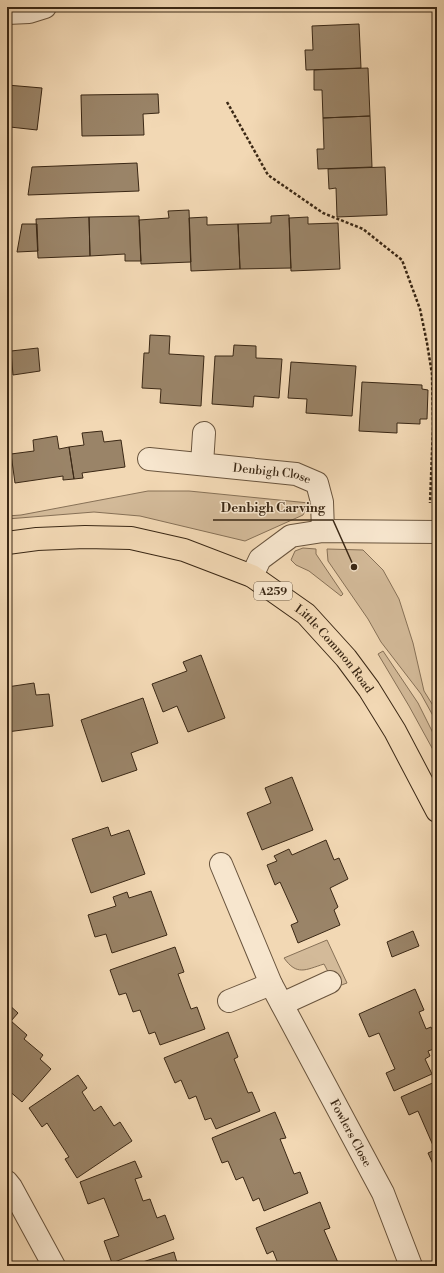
<svg xmlns="http://www.w3.org/2000/svg" width="444" height="1273" viewBox="0 0 444 1273" font-family="'Libre Bodoni',serif">
<style>
.green{fill:#d3ba99;stroke:#877157}
.building{fill:#9a8468;stroke:#3b2815}
.lines{fill:none;stroke-linecap:round;stroke-linejoin:round}
.street-casing{stroke:#69543d;stroke-width:24}
.highway-casing{stroke:#3b2815;stroke-width:24}
.path{stroke:#3b2815;stroke-width:2.5;stroke-dasharray:3 2;stroke-linecap:butt}
.street{stroke:#f7e6ce;stroke-width:22}
.highway{stroke:#f2d8b4;stroke-width:22}
.labels{text-anchor:middle;stroke-width:3;stroke-linejoin:round;paint-order:stroke}
.shield{fill:#f7e6ce;stroke:#73614c;stroke-width:1}
.shield-label{font-size:11px;font-weight:bold;fill:#3b2815}
.street-label{font-size:12px;fill:#3b2815;stroke:#f7e6ce}
.leader{fill:none;stroke:#3b2815;stroke-width:1.5}
.callout-dot{fill:#3b2815;stroke:#f7e6ce;stroke-width:1.5}
.callout-label{font-size:13px;text-anchor:middle;font-weight:bold;fill:#3b2815;stroke:#f7e6ce;stroke-width:3;stroke-linejoin:round;paint-order:stroke}
</style>
<rect width="100%" height="100%" fill="#f2d8b4"/>
<filter id="stains"><feTurbulence type="fractalNoise" baseFrequency=".005" numOctaves="4"/><feColorMatrix values="0 0 0 0 .2 0 0 0 0 .09 0 0 0 0 .02 0 0 0 .5 -.17"/></filter>
<radialGradient id="worn" r=".72"><stop offset=".6" stop-color="#630" stop-opacity="0"/><stop offset="1" stop-color="#630" stop-opacity=".3"/></radialGradient>
<path class="green" d="M148 491H189L309 503 303 515 245 541 140 516 94 512 7 519V516L21 515Z
M303 548 316 549V554L343 594 341 596 309 571 296 565 291 560 295 551Z
M327 549 363 550 383 570 399 599 413 643 424 691 437 712V723L421 694 381 642 368 619 328 561Z
M383 651 418 703 437 741V757L409 706 378 654Z
M327 940 347 983 336 987 324 964C305 970 297 976 284 958Z"/>
<path class="building" d="M359 24 361 68 306 70 305 50H313L312 26Z
M368 68 370 116 323 118 322 90H314V70Z
M7 85 42 88 37 130 10 127V133H7Z
M158 94 159 113 143 114 144 135 82 136 81 95Z
M370 116 372 167 318 169 317 149H324L323 118Z
M137 163 139 191 28 195 32 167Z
M385 167 387 215 337 217 336 188 329 189 328 169Z
M189 210 191 262 141 264 139 220 169 218 168 211Z
M289 215 291 268 240 269 238 224 271 223V216Z
M139 216 141 261H125V254L90 256 89 217Z
M89 217 90 256 38 258 36 219Z
M207 217V225L238 224 240 269 191 271 189 218Z
M308 217V224L338 223 340 269 291 271 289 218Z
M22 224H37L38 251 17 252Z
M150 335 170 336 169 354 204 356 201 406 160 403 161 389 142 388 144 353H149Z
M234 345 256 346V358L282 359 279 398 254 396 253 407 212 404 215 356H233Z
M38 348 40 371 13 375 11 351Z
M291 362 356 366 352 416 306 413 307 399 288 398Z
M362 382 422 385V389L428 390 427 419H420V424L397 423V433L359 431Z
M102 431 104 442 121 440 125 467 82 473 83 478 74 479 69 447 84 445 82 433Z
M57 436 59 449 69 447 74 479 63 480V476L15 483 11 454 34 451 33 440Z
M201 655 225 718 188 732 177 706 163 712 152 684 187 671 183 662Z
M34 683 36 695 49 694 53 726 7 732V687Z
M143 698 158 743 131 753 137 770 102 782 81 720Z
M292 777 313 830 262 850 247 813 271 803 265 788Z
M108 827 111 836 129 830 145 874 91 893 72 839Z
M326 840 334 860 339 858 348 879 330 888 338 907 334 910 340 925 298 943 291 925 298 922 280 882 275 885 267 865 277 861 274 856 289 849 292 855Z
M151 891 167 935 112 953 106 934 95 937 88 915 116 906 113 897 127 892 129 898Z
M413 931 419 946 392 957 387 942Z
M175 947 184 972 178 974 191 1009 197 1007 205 1029 160 1045 155 1032 149 1034 140 1010 133 1012 126 993 119 995 110 970Z
M415 989 424 1010 419 1012 426 1029 431 1027 437 1039V1048L428 1051 430 1056 425 1059 432 1074 394 1091 386 1073 395 1069 379 1033 369 1037 359 1014Z
M7 1003 18 1013 11 1021 27 1035 24 1039 43 1055 40 1059 51 1069 22 1102 7 1089V1084L9 1082 7 1080Z
M228 1032 238 1057 234 1059 248 1093 252 1092 260 1111 216 1129 211 1118 205 1120 196 1096 189 1099 181 1080 175 1083 164 1058Z
M78 1075 87 1088 82 1092 94 1111 101 1106 114 1126 120 1122 132 1141 77 1178 65 1159 69 1157 47 1123 42 1127 29 1108Z
M437 1081V1173L428 1153 435 1150 418 1111 409 1115 401 1097Z
M275 1112 286 1138 280 1139 294 1174 300 1172 308 1193 264 1211 259 1198 253 1201 243 1177 236 1180 228 1161 222 1163 212 1138Z
M135 1161 142 1177 135 1179 143 1201 150 1199 157 1218 165 1215 174 1239 112 1263 104 1241 119 1236 104 1198 88 1204 80 1182Z
M320 1202 330 1228 324 1230 339 1265 344 1262 346 1266H279L273 1251 267 1254 256 1228Z
M174 1252 178 1266H130Z"/>
<g class="lines">
<g class="street-casing">
<g id="street">
<path d="M7 13 29 12 45 7"/>
<path id="s1" d="M149 459 296 474 317 483 322 502 323 531"/>
<path d="M202 464 204 433"/>
<path d="M252 576 260 559 291 536 323 531 437 532"/>
<path id="s2" d="M221 864 271 984 383 1193 411 1266"/>
<path d="M229 1001 271 984"/>
<path d="M282 1004 330 982"/>
<path d="M7 1182 11 1187 54 1266"/>
</g>
</g>
<g class="highway-casing">
<g id="highway">
<path id="s3" d="M7 543 37 539 85 537 131 538 184 550 252 576 306 614 346 658 369 689 395 731 437 811"/>
</g>
</g>
<path class="path" d="M227 102 268 175 323 213 363 229 402 260 420 309 427 343 432 374 433 427 430 503"/>
<use href="#street" class="street"/>
<use href="#highway" class="highway"/>
</g>
<g class="labels">
<rect class="shield" x="254" y="582" width="38" height="18" rx="3"/>
<g class="shield-label">
<text x="273" y="595">A259</text>
</g>
<g class="street-label">
<text dy="4" stroke="none"><textPath href="#s1" startOffset="124">Denbigh Close</textPath></text>
<text dy="4" stroke="none"><textPath href="#s3" startOffset="362">Little Common Road</textPath></text>
<text dy="4" stroke="none"><textPath href="#s2" startOffset="299">Fowlers Close</textPath></text>
</g>
</g>
<path class="leader" d="M354 567L333 520H213"/>
<circle class="callout-dot" cx="354" cy="567" r="4"/>
<g class="callout-label">
<text x="273" y="512">Denbigh Carving</text>
</g>
<rect width="444" height="1273" fill="none" stroke="#f2d8b4" stroke-width="24"/>
<rect x="8" y="8" width="428" height="1257" fill="none" stroke="#3b2815" stroke-width="2"/>
<rect x="12" y="12" width="420" height="1249" fill="none" stroke="#3b2815"/>
<rect width="100%" height="100%" filter="url(#stains)"/>
<rect width="100%" height="100%" fill="url(#worn)"/>
</svg>
